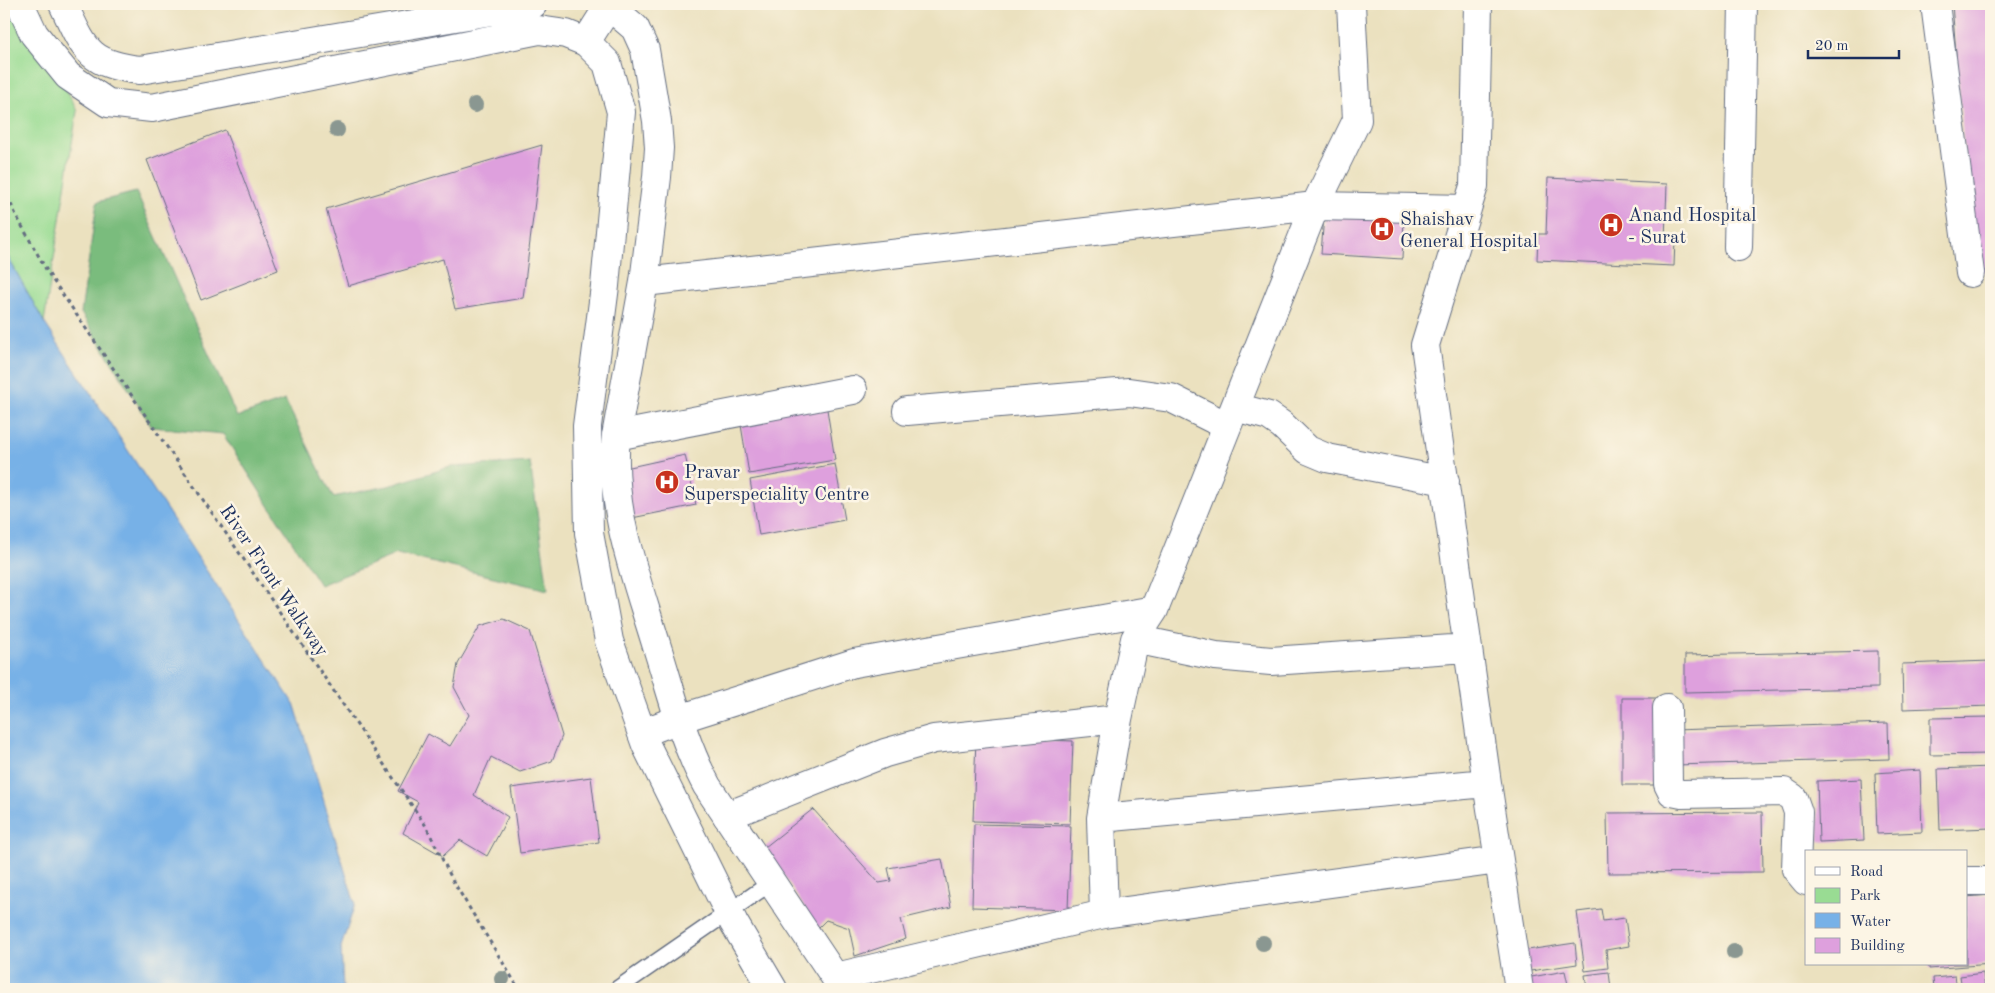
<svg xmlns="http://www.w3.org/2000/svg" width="1995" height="993" viewBox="0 0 1995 993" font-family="'Old Standard TT',serif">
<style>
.green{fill:#99dc93;stroke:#5a8678}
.forest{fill:#7abc7d;stroke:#4a766e}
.water{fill:#77b1e7;stroke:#4970a2}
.building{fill:#dea0dd}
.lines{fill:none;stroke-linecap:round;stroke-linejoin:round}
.service-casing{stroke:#646d80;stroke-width:18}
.minor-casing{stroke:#646d80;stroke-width:30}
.tertiary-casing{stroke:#646d80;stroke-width:30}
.path{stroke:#646d80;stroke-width:3;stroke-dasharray:4 4;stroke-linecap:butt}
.service{stroke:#fff;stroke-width:15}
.minor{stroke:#fff;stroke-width:28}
.tertiary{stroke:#fff;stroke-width:28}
.tree{fill:#8a9791}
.labels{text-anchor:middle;stroke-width:5;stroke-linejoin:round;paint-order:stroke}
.poi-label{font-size:19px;fill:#1b2f5e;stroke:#fcf5e5;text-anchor:start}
.street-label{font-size:19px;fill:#1b2f5e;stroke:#fcf5e5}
</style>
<rect width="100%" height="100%" fill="#fcf5e5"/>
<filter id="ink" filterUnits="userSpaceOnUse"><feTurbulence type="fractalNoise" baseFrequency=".02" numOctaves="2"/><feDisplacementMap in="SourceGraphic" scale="10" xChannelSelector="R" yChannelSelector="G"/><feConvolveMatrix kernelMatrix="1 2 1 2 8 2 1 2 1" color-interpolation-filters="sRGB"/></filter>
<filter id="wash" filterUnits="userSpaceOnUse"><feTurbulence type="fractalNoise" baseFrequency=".0096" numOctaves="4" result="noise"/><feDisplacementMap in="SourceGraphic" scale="20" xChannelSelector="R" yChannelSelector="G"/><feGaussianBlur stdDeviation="1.12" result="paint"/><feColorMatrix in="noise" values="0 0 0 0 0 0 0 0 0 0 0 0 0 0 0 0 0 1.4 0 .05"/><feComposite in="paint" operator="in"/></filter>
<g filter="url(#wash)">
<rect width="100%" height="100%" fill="#ebe1bf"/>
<path class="green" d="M4 4H24L77 111 44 322 4 250Z"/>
<path class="forest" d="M136 192 237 417 285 400 333 497 388 486 450 467 530 462 548 590 397 554 320 585 223 434 152 427 81 313 97 202Z"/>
<path class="water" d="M4 250 44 322 295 706 355 904 341 947 343 989H4Z"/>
<g id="blocks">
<path class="building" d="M1952 4H1988L1991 8V270L1974 273Z
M225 130 278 270 201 300 147 160Z
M542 145 523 298 455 309 443 259 348 286 326 209Z
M1548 178 1667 184 1665 240H1675L1674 266 1537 260 1538 234H1546Z
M1324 215 1404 220 1402 259 1321 254Z
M826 403 835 460 749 474 740 419Z
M685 455 696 505 632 518 621 469Z
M835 464 845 520 759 535 750 480Z
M504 619 530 631 562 736 552 761 520 772 491 757 474 795 508 817 487 856 460 840 443 856 403 833 418 802 398 791 428 734 450 746 469 715 454 687 458 664 480 626Z
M1878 651V688L1685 692V655Z
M1991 661V706L1903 709 1902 664Z
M1622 698H1657V785H1622Z
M1991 717V754L1930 755V718Z
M1888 723 1889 759 1675 765 1674 730Z
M976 738 1073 741 1070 824 973 821Z
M1991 767V828L1940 830 1938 769Z
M1920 770 1922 832 1877 834 1875 773Z
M591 777 599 842 520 853 511 788Z
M1861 779 1864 840 1819 842 1817 781Z
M813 809 879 883 891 881 888 868 942 859 951 907 901 919 906 939 855 956 849 928 826 920 818 928 765 847Z
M1762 812 1763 872 1608 873 1607 813Z
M974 824 1071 826 1068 910 972 907Z
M1991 895V964L1929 969V964H1966V897Z
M1601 909 1603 921 1625 918 1629 946 1606 950 1608 968 1585 971 1577 912Z
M1575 943 1577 964 1524 972 1521 951Z
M1565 971 1569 989H1528L1526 978Z
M1609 972 1611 989H1587L1585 975Z
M1983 973 1985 989H1962L1960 976Z
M1987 973H1991V989H1988Z
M1955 976 1957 989H1934L1933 978Z
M1895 986V989H1878V988Z"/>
</g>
</g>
<g filter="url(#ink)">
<use href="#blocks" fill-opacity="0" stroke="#646d80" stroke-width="1"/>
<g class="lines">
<g class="service-casing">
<path id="service" d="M617 989 772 882"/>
</g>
<g class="minor-casing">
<path id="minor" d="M1478 4 1474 186 1425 345 1487 783 1519 989
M1935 4 1970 273
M586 42 610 4
M1738 247 1743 4
M644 282 1315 206 1467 209
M1235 407 1269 416 1282 425 1308 450 1327 458 1445 481
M907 411 1129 392 1171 398 1227 426
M616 436 853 390
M1135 639 1216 656 1271 661 1468 648
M1667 708 1668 784 1672 792 1682 794 1784 792 1793 798 1798 812 1796 869 1806 881
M642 733 679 719 854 663 1154 610
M727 816 885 753 934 739 1118 719
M1101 818 1487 783
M1966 881H1991
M1104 914 1101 818 1118 719 1135 639 1154 610 1315 206 1357 120 1351 4
M836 977 1104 914 1499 860"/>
</g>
<g class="tertiary-casing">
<path id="tertiary" d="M20 4 34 34 68 76 108 103 152 108 539 30 566 34 586 42 607 63 621 112 605 286 587 426 589 533 609 641 646 745 734 923 773 989
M63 4C84 48 87 64 140 70L533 4
M607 4 635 28 645 50 657 121 659 148 657 177 644 282 616 436C609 510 636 577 657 647 672 694 683 742 707 786L843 989"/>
</g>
<path class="path" d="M4 189 17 217 48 273 426 826 453 881 519 989"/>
<use href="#service" class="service"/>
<use href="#minor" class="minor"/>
<use href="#tertiary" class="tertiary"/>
</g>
<g class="tree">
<circle cx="475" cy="105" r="8"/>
<circle cx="337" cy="130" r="8"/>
<circle cx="1263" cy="943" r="8"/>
<circle cx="1734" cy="952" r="8"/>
<circle cx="502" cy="979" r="8"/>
</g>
</g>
<defs>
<g id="hospital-disc" transform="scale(1.25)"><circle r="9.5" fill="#c8321e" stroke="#fcf5e5"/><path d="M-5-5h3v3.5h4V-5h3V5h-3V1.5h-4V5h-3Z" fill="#fff"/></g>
</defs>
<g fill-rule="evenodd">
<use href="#hospital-disc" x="1611" y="225"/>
<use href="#hospital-disc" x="1382" y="229"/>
<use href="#hospital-disc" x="667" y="482"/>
</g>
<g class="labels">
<g class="poi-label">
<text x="1628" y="221">Anand Hospital<tspan x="1628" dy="22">- Surat</tspan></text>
<text x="1400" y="225">Shaishav<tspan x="1400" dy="22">General Hospital</tspan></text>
<text x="684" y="478">Pravar<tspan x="684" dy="22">Superspeciality Centre</tspan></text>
</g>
<g class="street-label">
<text transform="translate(275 580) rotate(56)" y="7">River Front Walkway</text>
</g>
</g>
<rect width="1995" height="993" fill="none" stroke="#fcf5e5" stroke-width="20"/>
<rect x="1805" y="850" width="162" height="115" fill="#fcf5e5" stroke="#a2a6af"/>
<rect x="1815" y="867" width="25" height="8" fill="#ffffff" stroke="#a2a6af"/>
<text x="1850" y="876" font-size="15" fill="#1b2f5e">Road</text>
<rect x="1815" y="888" width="25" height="15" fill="#99dc93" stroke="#a2a6af"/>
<text x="1850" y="900" font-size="15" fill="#1b2f5e">Park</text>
<rect x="1815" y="913" width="25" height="15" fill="#77b1e7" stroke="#a2a6af"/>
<text x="1850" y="926" font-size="15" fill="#1b2f5e">Water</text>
<rect x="1815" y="938" width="25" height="15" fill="#dea0dd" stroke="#a2a6af"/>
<text x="1850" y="950" font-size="15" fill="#1b2f5e">Building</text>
<path d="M1808 50v8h91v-8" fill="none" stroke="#1b2f5e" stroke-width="2.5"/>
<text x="1815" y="50" font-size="15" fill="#1b2f5e" stroke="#fcf5e5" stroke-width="4" paint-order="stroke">20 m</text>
</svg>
